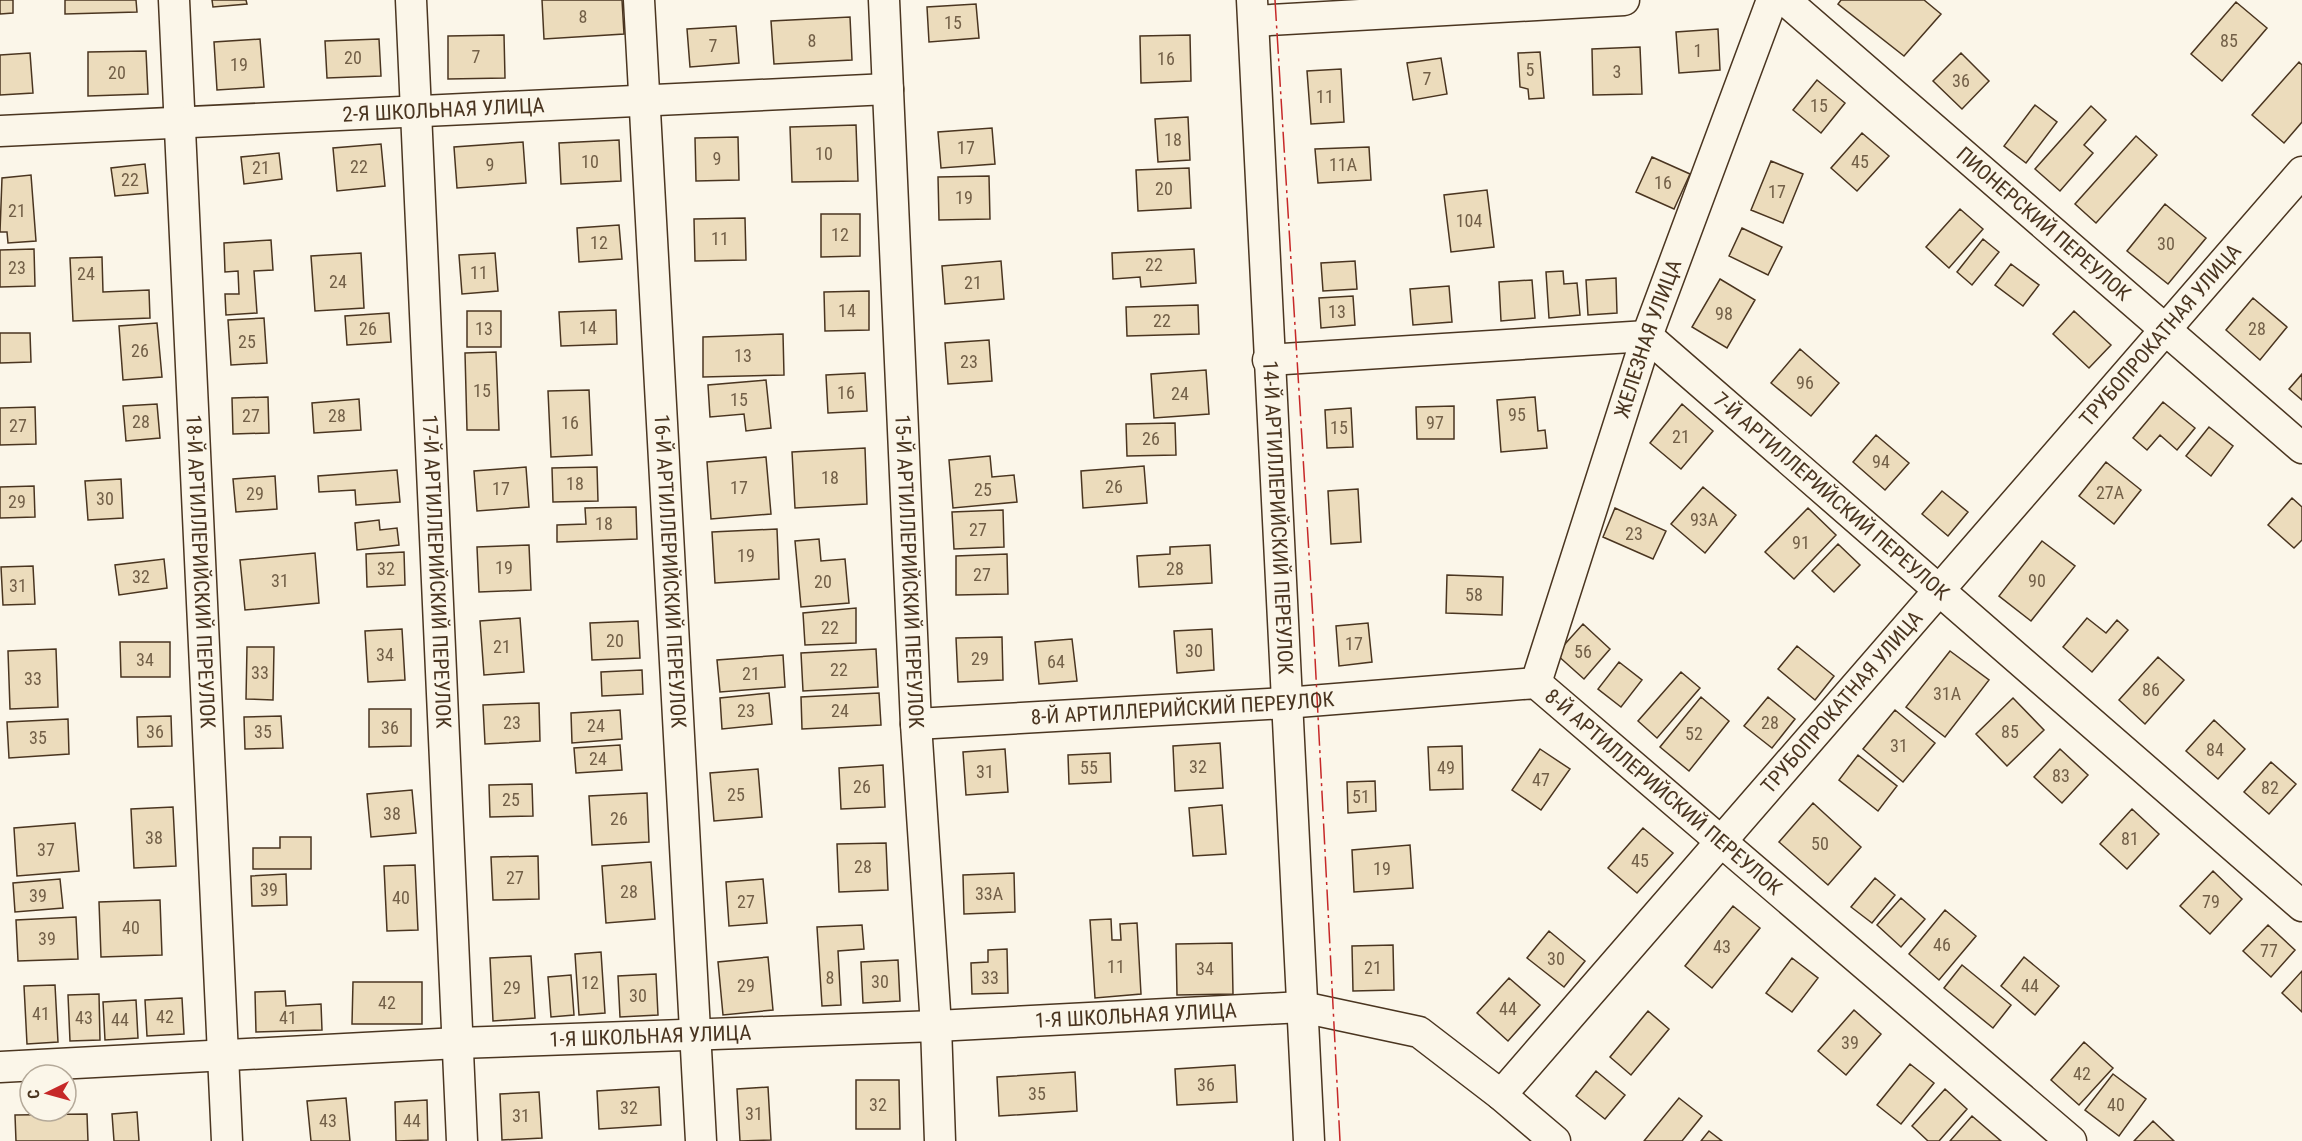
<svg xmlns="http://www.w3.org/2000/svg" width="2302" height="1141" viewBox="0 0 2302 1141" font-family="'Roboto Condensed',sans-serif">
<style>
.building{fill:#ecdcbc;stroke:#4a3520;stroke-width:1.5}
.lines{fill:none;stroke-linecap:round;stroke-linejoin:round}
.minor-casing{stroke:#4a3520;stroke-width:33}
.minor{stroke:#fbf6e9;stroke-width:30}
.power{stroke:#c62828;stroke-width:1.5;stroke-dasharray:21 4.5 3 4.5;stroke-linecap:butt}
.labels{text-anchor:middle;stroke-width:4.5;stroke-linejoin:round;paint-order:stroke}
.number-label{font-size:18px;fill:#725f47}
.street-label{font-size:21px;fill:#4a3520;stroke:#fbf6e9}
</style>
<rect width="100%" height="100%" fill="#fbf6e9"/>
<path class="building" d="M0 0H13V13L0 14Z
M65 0H136L137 12 65 14Z
M212 0H246L247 4 213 7Z
M542 0H622L624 34 544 39Z
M1841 0H1924L1941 14 1904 56 1838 4Z
M2236 2 2267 28 2222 81 2191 54Z
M976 4 979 38 929 42 927 7Z
M850 17 852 60 774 64 771 21Z
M736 26 739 63 690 67 687 29Z
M1718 29 1720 70 1679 73 1676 32Z
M504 35 505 78 448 79V36Z
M1190 35 1191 81 1141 83 1140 36Z
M260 39 264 87 217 90 214 42Z
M379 39 381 76 327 78 325 41Z
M1640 47 1642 94 1593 95 1592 49Z
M146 51 148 94 88 96V52Z
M1540 52 1544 98 1529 99 1528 89 1520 87 1518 53Z
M30 53 33 93 0 95V55Z
M1961 53 1989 81 1962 109 1933 81Z
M1441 58 1447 94 1413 100 1407 63Z
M2299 62 2302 65V122L2284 143 2252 115Z
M1341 69 1344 122 1311 124 1307 71Z
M1817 80 1845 103 1821 133 1793 110Z
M2035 105 2057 122 2026 163 2004 146Z
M2091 106 2106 120 2084 145 2093 153 2060 191 2035 169Z
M1188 117 1190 160 1158 162 1155 119Z
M856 125 858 181 792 182 790 127Z
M992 128 995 164 941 168 938 132Z
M1862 133 1889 156 1857 191 1831 168Z
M2136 136 2157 155 2096 223 2075 204Z
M738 137 739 180 696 181 695 138Z
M619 140 621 181 561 184 559 143Z
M523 142 526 183 457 188 454 147Z
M381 144 385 186 337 191 333 148Z
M1369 147 1371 180 1318 183 1315 149Z
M279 153 282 179 244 184 241 157Z
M1652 157 1690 174 1674 209 1636 192Z
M1771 161 1803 174 1783 223 1751 210Z
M145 164 148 193 115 196 111 168Z
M1189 168 1191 208 1138 211 1136 170Z
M31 175 36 241 8 243 7 232H0L2 178Z
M989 176 990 219 939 220 938 177Z
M1487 190 1494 247 1451 252 1444 195Z
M2165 204 2206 238 2168 284 2127 251Z
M1960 209 1983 229 1949 268 1926 247Z
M821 214H860V256L821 257Z
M745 218 746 260 695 261 694 219Z
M619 225 622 259 579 262 577 228Z
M1742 228 1782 247 1768 275 1729 256Z
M1983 239 1999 252 1972 285 1957 272Z
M271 240 273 270 254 271 257 313 226 315 225 294H239L238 271 225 272 224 243Z
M34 249 35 286 0 287V250Z
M1194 249 1196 283 1141 287 1140 277 1113 279 1112 253Z
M361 253 364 308 315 311 311 256Z
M495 253 498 291 462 294 459 255Z
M102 257 103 292 149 290 150 318 73 321 70 258Z
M1001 261 1004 299 945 304 942 266Z
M1355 261 1357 289 1323 291 1321 263Z
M2011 264 2039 285 2023 306 1995 285Z
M1563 271 1564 284 1577 283 1580 315 1549 318 1546 272Z
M1616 278 1617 313 1588 315 1586 280Z
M1720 279 1755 300 1727 348 1692 327Z
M1532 280 1535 318 1501 321 1499 282Z
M1449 286 1452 322 1413 325 1410 289Z
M869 291V330L825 331 824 292Z
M1353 296 1355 325 1321 328 1319 298Z
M2253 298 2287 327 2260 360 2226 330Z
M1198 305 1199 334 1127 336 1126 307Z
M616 310 617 344 561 346 559 312Z
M467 311H501V347H467Z
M2074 311 2111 345 2089 368 2053 334Z
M389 313 391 342 347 345 345 316Z
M264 318 267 363 231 365 228 320Z
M157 323 162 377 123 380 119 326Z
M0 333H30L31 362 0 363Z
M783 334 784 375 703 377V337Z
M989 340 992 381 948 384 945 343Z
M1800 349 1839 383 1811 416 1771 383Z
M496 352 499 430H467L465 353Z
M1206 370 1209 414 1154 418 1151 374Z
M865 373 867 411 828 413 826 375Z
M2302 374V400L2289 389Z
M766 380 771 428 746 431 744 414 710 417 708 385Z
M589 390 592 455 551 457 548 391Z
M268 397 269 433 233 434 232 398Z
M1535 397 1538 431 1545 430 1547 448 1501 452 1497 400Z
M359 399 361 430 314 433 312 403Z
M2163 402 2195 428 2177 450 2160 435 2147 450 2133 438Z
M157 404 160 438 126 441 123 406Z
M1682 404 1713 431 1681 469 1650 443Z
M1454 406V439H1417L1416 407Z
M35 407 36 444 0 445V408Z
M1351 408 1353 447 1327 448 1325 410Z
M1175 423 1176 455 1127 456 1126 424Z
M2209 427 2233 446 2211 476 2186 456Z
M1876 435 1909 463 1885 490 1853 462Z
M865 448 867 504 795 508 792 452Z
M990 456 992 477 1014 475 1017 502 953 508 949 460Z
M766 457 771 514 711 519 707 462Z
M2106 462 2141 490 2114 524 2079 496Z
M1144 466 1147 503 1083 508 1081 471Z
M526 467 529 507 477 511 474 471Z
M597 467 598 501 553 502 552 468Z
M397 470 400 502 356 505 355 490 319 492 318 476Z
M275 476 277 509 236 512 233 479Z
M121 479 123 518 88 520 85 481Z
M34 486 35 517 0 518V487Z
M1703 487 1736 515 1705 553 1671 524Z
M1358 489 1361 542 1331 544 1328 491Z
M1942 491 1968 512 1948 536 1922 514Z
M2292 498 2302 507V540L2294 548 2268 525Z
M636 507 637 539 557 542V525L586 524 585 508Z
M1615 508 1666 531 1653 559 1603 537Z
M1808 508 1836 535 1794 579 1765 552Z
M1003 510 1004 547 954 549 952 512Z
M379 520 380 530 397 528 399 545 357 550 355 523Z
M777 529 779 579 715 583 712 532Z
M819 539 821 561 845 559 849 603 801 607 795 541Z
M2042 541 2075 566 2031 621 1999 596Z
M1838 544 1860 565 1834 592 1812 571Z
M529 545 531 590 479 592 477 547Z
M1210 545 1212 583 1139 587 1137 556 1170 554V547Z
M404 552 405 585 367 587 366 554Z
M315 553 319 603 245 610 240 560Z
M1007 554 1008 594 956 595V556Z
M164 559 167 588 119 595 115 565Z
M33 566 35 604 3 605 1 567Z
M1447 575 1503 577 1502 615 1446 613Z
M856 608V643L805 645 803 613Z
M520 618 524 672 484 675 480 621Z
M2087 618 2106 633 2117 620 2128 630 2092 672 2063 647Z
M638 621 640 658 592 660 590 623Z
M1368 623 1372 662 1339 666 1336 626Z
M1583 624 1610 649 1584 679 1556 654Z
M402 629 405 680 368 682 365 631Z
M1212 629 1214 670 1177 673 1174 631Z
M1002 637 1003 680 958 682 956 638Z
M1072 639 1077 681 1039 684 1035 642Z
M120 642H170V677H121Z
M1797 646 1834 676 1815 700 1778 669Z
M247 647H274L273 700 246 699Z
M56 649 58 707 10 709 8 651Z
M876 649 878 687 803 691 801 653Z
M1950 651 1989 680 1945 737 1906 707Z
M783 655 785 687 720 692 717 660Z
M2158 657 2184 680 2145 724 2119 700Z
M1619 662 1642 680 1621 707 1598 689Z
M642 670 643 694 602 696 601 672Z
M1681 672 1700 688 1657 738 1638 721Z
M769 693 772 724 722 729 720 698Z
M879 693 881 725 802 729 801 697Z
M1701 697 1729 721 1689 771 1660 747Z
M1768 697 1795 719 1772 748 1744 726Z
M2013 698 2044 730 2007 766 1976 734Z
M539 703 540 741 485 744 483 705Z
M369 709H411V746L369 747Z
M620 710 622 739 572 743 571 713Z
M1895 710 1935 743 1903 782 1863 749Z
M171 716 172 746 138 747 137 717Z
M281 716 283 748 245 749 244 717Z
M68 719 69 754 9 758 7 722Z
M2214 720 2245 749 2218 779 2186 751Z
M1220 743 1223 788 1175 791 1173 746Z
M620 745 622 770 576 773 574 748Z
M1462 746 1463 789 1430 790 1428 747Z
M1005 749 1008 792 966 795 963 752Z
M1540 749 1570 769 1541 810 1512 790Z
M2060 749 2088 775 2062 803 2034 777Z
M1110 753 1111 782 1069 784 1068 755Z
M1858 755 1897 786 1878 811 1839 780Z
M2271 762 2296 784 2269 814 2244 792Z
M883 765 885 807 841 809 839 768Z
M758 769 762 817 714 821 710 773Z
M1375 781 1376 811 1348 813 1347 782Z
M532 784 533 816 490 817 489 785Z
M412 790 416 833 371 837 367 794Z
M647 793 649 842 592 845 589 796Z
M1813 803 1861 847 1828 885 1779 842Z
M1222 805 1226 854 1193 856 1189 808Z
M173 807 176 866 134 868 131 809Z
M2132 809 2159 834 2127 869 2100 844Z
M75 823 79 871 17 876 14 828Z
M1643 828 1673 853 1637 893 1608 868Z
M280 837H311V869H253V848H280Z
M886 843 888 890 839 892 837 844Z
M1410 845 1413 888 1354 892 1352 850Z
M538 856 539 899 493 900 491 857Z
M651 862 655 919 606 923 602 866Z
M415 865 418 930 387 931 384 866Z
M2213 871 2242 899 2210 934 2180 906Z
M1014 873 1015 912 964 914 963 875Z
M286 874 287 905 252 906 251 876Z
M1875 878 1895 895 1872 923 1851 907Z
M60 879 63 908 15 912 13 883Z
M763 879 767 923 729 926 726 882Z
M1901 898 1925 919 1901 947 1877 925Z
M160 900 162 955 101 957 99 902Z
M1733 906 1760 928 1712 988 1685 966Z
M1945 910 1976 936 1939 980 1909 954Z
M76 917 78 959 18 961 16 920Z
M1111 919 1112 940H1121L1120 924 1137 923 1141 994 1095 998 1090 920Z
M862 925 864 949 838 951 841 1005 822 1006 817 927Z
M2268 925 2295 950 2271 977 2243 951Z
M1549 931 1585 961 1564 987 1527 958Z
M1232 943 1233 994 1177 995 1176 944Z
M1393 945 1394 990 1353 991 1352 946Z
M1007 949 1008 993 972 994 971 963 988 962V950Z
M601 952 605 1013 579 1015 575 954Z
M531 956 535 1018 493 1021 490 958Z
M768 957 773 1010 723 1015 718 962Z
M2024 957 2059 986 2035 1015 2001 986Z
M1792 958 1818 978 1792 1012 1766 993Z
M898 960 900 1001 863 1003 861 962Z
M1962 965 2011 1005 1993 1028 1944 988Z
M2302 971V1012L2282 993Z
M656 974 658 1015 620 1017 618 976Z
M571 975 574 1015 551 1017 548 977Z
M1509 978 1540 1005 1508 1041 1477 1013Z
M353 982H422V1024H352Z
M55 985 58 1042 27 1044 24 986Z
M285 991 286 1006 321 1004 322 1030 256 1032 255 992Z
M99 994 100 1040 70 1041 68 995Z
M182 998 184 1034 147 1036 145 1000Z
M136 1000 138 1038 105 1040 103 1002Z
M1854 1010 1881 1034 1846 1075 1818 1051Z
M1648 1011 1669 1029 1631 1075 1610 1057Z
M2084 1042 2113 1068 2079 1105 2051 1080Z
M1910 1064 1934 1083 1901 1124 1877 1105Z
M1235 1065 1237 1102 1177 1105 1175 1069Z
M1596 1071 1625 1095 1605 1119 1576 1096Z
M1075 1072 1077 1111 999 1116 997 1077Z
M2113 1074 2146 1099 2119 1136 2085 1110Z
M856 1080H899L900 1129H856Z
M659 1087 661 1125 599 1129 597 1091Z
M768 1087 771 1140 740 1141 737 1089Z
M1945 1089 1967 1109 1939 1141H1928L1912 1126Z
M539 1092 542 1138 502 1140 500 1094Z
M346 1098 350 1141H311L307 1101Z
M1679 1098 1702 1116 1682 1141H1644Z
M427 1100 428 1140 396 1141 395 1102Z
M137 1112 139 1141H114L112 1114Z
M87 1114 88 1141H16L15 1115Z
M1972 1116 2001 1141H1950Z
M2153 1121 2174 1141H2134Z
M1709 1131 1722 1141H1701Z"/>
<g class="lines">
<g class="minor-casing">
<g id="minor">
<path id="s1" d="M174 0 227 1141"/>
<path id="s2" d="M411 0 462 1141"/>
<path id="s3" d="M639 0 701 1141"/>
<path id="s4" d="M884 0 916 724 936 1026 940 1141"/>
<path id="s5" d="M1252 0 1309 1141"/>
<path id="s6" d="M1785 0 2302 448"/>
<path d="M1254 21 1624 0"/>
<path id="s7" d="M0 131 888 89"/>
<path id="s8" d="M1268 360 1647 336 2302 906"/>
<path id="s9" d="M1536 683 1647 336 1772 0"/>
<path id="s10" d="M916 724 1285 703 1536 683 2071 1141"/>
<path id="s11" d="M0 1067 458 1043 936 1026 1302 1007 1419 1032 1501 1095 1555 1141"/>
<path id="s12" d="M1501 1095 2302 172"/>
</g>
</g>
<use href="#minor" class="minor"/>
<path class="power" d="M1275 0 1313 619 1340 1141"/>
</g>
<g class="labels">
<g class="number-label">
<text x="583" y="23">8</text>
<text x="953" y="29">15</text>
<text x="812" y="47">8</text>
<text x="2229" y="47">85</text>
<text x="713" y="52">7</text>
<text x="1698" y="57">1</text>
<text x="476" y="63">7</text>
<text x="353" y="64">20</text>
<text x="1166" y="65">16</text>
<text x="239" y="71">19</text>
<text x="1530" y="76">5</text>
<text x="1617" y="78">3</text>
<text x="117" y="79">20</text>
<text x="1427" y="85">7</text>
<text x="1961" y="87">36</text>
<text x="1325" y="103">11</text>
<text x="1819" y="112">15</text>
<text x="1173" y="146">18</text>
<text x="966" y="154">17</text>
<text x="824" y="160">10</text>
<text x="717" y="165">9</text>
<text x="590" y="168">10</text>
<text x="1860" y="168">45</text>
<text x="490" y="171">9</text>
<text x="1343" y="171">11А</text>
<text x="359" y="173">22</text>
<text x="261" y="174">21</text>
<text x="130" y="186">22</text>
<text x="1663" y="189">16</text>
<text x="1164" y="195">20</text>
<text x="1777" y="198">17</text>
<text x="964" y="204">19</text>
<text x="17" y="217">21</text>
<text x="1469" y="227">104</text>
<text x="840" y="241">12</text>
<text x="720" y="245">11</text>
<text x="599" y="249">12</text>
<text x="2166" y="250">30</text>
<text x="1154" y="271">22</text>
<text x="17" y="274">23</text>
<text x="479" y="279">11</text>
<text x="86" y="280">24</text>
<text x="338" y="288">24</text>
<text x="973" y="289">21</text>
<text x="847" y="317">14</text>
<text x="1337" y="318">13</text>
<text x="1724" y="320">98</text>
<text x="1162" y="327">22</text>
<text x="588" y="334">14</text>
<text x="368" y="335">26</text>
<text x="484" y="335">13</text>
<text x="2257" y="335">28</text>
<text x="247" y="348">25</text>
<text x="140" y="357">26</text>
<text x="743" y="362">13</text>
<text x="969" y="368">23</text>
<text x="1805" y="389">96</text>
<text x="482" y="397">15</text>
<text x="846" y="399">16</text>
<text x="1180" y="400">24</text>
<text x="739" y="406">15</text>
<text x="1517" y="421">95</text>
<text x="251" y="422">27</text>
<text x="337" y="422">28</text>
<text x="141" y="428">28</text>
<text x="570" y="429">16</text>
<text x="1435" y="429">97</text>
<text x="18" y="432">27</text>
<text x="1339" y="434">15</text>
<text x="1681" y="443">21</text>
<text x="1151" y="445">26</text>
<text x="1881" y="468">94</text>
<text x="830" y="484">18</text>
<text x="575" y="490">18</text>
<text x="1114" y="493">26</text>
<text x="739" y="494">17</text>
<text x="501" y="495">17</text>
<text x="983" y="496">25</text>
<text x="2110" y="499">27А</text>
<text x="255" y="500">29</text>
<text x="105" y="505">30</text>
<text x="17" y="508">29</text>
<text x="1704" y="526">93А</text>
<text x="604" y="530">18</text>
<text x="978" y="536">27</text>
<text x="1634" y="540">23</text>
<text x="1801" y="549">91</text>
<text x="746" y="562">19</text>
<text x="504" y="574">19</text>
<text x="386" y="575">32</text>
<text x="1175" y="575">28</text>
<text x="982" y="581">27</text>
<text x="141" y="583">32</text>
<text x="280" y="587">31</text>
<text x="2037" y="587">90</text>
<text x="823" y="588">20</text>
<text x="18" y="592">31</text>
<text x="1474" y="601">58</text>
<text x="830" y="634">22</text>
<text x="615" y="647">20</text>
<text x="1354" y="650">17</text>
<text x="502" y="653">21</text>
<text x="1194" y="657">30</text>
<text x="1583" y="658">56</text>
<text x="385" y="661">34</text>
<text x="980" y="665">29</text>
<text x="145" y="666">34</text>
<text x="1056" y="668">64</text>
<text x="839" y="676">22</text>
<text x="260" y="679">33</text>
<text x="751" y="680">21</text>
<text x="33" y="685">33</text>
<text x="2151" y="696">86</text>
<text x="1947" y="700">31А</text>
<text x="746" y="717">23</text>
<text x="840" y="717">24</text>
<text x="512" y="729">23</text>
<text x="1770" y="729">28</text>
<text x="596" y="732">24</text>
<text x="390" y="734">36</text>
<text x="155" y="738">36</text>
<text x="263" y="738">35</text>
<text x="2010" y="738">85</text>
<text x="1694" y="740">52</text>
<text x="38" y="744">35</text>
<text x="1899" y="752">31</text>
<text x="2215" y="756">84</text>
<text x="598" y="765">24</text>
<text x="1198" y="773">32</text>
<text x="1089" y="774">55</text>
<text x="1446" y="774">49</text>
<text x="985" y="778">31</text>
<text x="2061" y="782">83</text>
<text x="1541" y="786">47</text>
<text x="862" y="793">26</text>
<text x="2270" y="794">82</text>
<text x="736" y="801">25</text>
<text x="1361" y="803">51</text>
<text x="511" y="806">25</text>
<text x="392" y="820">38</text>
<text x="619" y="825">26</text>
<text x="154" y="844">38</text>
<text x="2130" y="845">81</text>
<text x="1820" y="850">50</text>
<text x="46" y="856">37</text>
<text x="1640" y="867">45</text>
<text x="863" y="873">28</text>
<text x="1382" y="875">19</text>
<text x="515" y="884">27</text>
<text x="269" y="896">39</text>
<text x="629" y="898">28</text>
<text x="989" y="900">33А</text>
<text x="38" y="902">39</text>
<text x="401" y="904">40</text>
<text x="746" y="908">27</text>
<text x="2211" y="908">79</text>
<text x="131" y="934">40</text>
<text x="47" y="945">39</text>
<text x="1942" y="951">46</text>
<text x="1722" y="953">43</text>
<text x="2269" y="957">77</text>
<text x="1556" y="965">30</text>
<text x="1116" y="973">11</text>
<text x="1373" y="974">21</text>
<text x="1205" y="975">34</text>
<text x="830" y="984">8</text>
<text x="990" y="984">33</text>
<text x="880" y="988">30</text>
<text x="590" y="989">12</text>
<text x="746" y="992">29</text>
<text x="2030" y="992">44</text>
<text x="512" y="994">29</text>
<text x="638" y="1002">30</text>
<text x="387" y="1009">42</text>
<text x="1508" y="1015">44</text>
<text x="41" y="1020">41</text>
<text x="165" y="1023">42</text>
<text x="84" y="1024">43</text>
<text x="288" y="1024">41</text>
<text x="120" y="1026">44</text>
<text x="1850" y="1049">39</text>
<text x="2082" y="1080">42</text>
<text x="1206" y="1091">36</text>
<text x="1037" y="1100">35</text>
<text x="878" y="1111">32</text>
<text x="2116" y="1111">40</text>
<text x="629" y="1114">32</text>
<text x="754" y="1120">31</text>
<text x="521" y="1122">31</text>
<text x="328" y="1127">43</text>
<text x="412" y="1127">44</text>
</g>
<g class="street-label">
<text dy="7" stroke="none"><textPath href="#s7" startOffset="444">2-Я ШКОЛЬНАЯ УЛИЦА</textPath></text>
<text dy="7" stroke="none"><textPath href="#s6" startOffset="342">ПИОНЕРСКИЙ ПЕРЕУЛОК</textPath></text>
<text dy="7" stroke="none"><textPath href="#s12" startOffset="1006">ТРУБОПРОКАТНАЯ УЛИЦА</textPath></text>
<text dy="7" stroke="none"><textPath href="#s9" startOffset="362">ЖЕЛЕЗНАЯ УЛИЦА</textPath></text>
<text dy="7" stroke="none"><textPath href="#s8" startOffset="624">7-Й АРТИЛЛЕРИЙСКИЙ ПЕРЕУЛОК</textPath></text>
<text dy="7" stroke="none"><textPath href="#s5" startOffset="518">14-Й АРТИЛЛЕРИЙСКИЙ ПЕРЕУЛОК</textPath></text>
<text dy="7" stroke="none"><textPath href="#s1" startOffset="572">18-Й АРТИЛЛЕРИЙСКИЙ ПЕРЕУЛОК</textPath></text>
<text dy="7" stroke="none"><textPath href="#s3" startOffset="572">16-Й АРТИЛЛЕРИЙСКИЙ ПЕРЕУЛОК</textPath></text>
<text dy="7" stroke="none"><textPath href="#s2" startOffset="572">17-Й АРТИЛЛЕРИЙСКИЙ ПЕРЕУЛОК</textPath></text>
<text dy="7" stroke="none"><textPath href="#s4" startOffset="572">15-Й АРТИЛЛЕРИЙСКИЙ ПЕРЕУЛОК</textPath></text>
<text dy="7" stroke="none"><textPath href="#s12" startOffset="520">ТРУБОПРОКАТНАЯ УЛИЦА</textPath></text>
<text dy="7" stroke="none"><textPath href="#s10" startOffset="267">8-Й АРТИЛЛЕРИЙСКИЙ ПЕРЕУЛОК</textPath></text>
<text dy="7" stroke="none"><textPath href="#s10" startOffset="789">8-Й АРТИЛЛЕРИЙСКИЙ ПЕРЕУЛОК</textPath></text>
<text dy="7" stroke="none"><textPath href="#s11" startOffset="1137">1-Я ШКОЛЬНАЯ УЛИЦА</textPath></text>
<text dy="7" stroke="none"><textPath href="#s11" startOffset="651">1-Я ШКОЛЬНАЯ УЛИЦА</textPath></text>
</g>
</g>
<g transform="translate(48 1093) rotate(265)"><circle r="28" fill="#fbf6e9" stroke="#b4a999" stroke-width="1.5"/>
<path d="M0-4.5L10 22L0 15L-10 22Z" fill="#c62828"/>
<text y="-9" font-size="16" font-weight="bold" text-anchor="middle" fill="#4a3520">С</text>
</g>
</svg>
